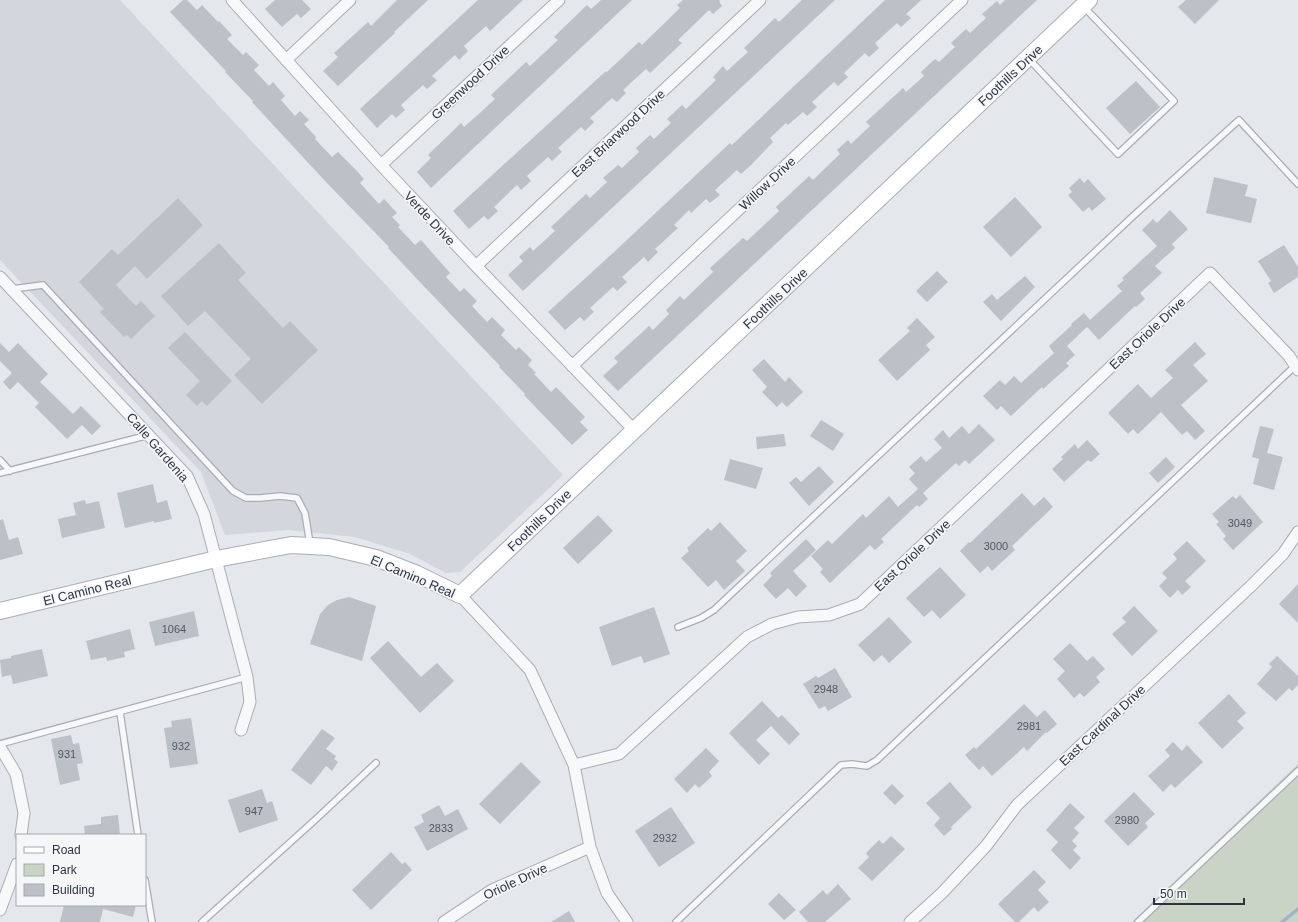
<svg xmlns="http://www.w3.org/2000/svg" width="1298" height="922" viewBox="0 0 1298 922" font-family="Arial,sans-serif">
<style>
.built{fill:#d3d6dc}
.green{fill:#c9d4c6}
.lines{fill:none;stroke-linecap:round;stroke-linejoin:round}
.stream{stroke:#a3b3c7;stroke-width:3.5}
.building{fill:#bcc0c7}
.lane-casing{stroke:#a9aeb5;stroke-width:8}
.street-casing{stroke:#a9aeb5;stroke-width:13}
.secondary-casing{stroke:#a9aeb5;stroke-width:18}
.lane{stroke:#f7f8f9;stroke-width:5.5}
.street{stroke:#f7f8f9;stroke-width:11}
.secondary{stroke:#fff;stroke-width:16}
.labels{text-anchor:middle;stroke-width:3.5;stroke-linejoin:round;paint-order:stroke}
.number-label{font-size:11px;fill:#515763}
.street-label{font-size:13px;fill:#2d3442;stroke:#f4f6f8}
</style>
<rect width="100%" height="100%" fill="#e4e7eb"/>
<path class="built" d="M0 0H120L563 475 460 572 446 573 410 554 355 537 288 530 225 535 201 472 0 260Z"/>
<path class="green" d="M1298 764V922H1132Z"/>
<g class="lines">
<path class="stream" d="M1282 922 1298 909"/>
</g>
<path class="building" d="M183 0H187L197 10 202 5 218 22 219 21 232 35 227 39 243 55 246 52 259 65 254 70 269 86 273 82 285 96 281 100 295 116 300 111 309 120 304 124 316 137 315 139 332 157 338 152 356 170 364 179 360 183 379 204 384 199 397 213 392 217 400 225 398 227 415 245 421 240 450 273 446 277 460 292 464 288 477 301 472 306 487 322 492 317 505 330 501 335 516 350 519 347 532 360 528 365 536 373 534 374 551 392 556 387 585 417 580 422 588 430 572 445 524 395 525 394 499 367 500 366 417 279 388 248 389 247 326 182 252 102 253 101 225 72 226 71 170 12Z
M275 0H302L311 9 301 18 297 14 282 27 265 9Z
M397 0H428L394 32 395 33 338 86 323 71 338 57 334 53 368 22 371 26Z
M478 0H523L490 31 486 26 464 46 468 51 459 60 455 55 432 76 437 80 427 89 423 85 401 105 405 110 396 118 392 114 377 128 360 109Z
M601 0H632L431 188 417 172 431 158 428 155 461 123 464 127 481 112 495 99 491 95 526 62 530 66 558 40 554 37 587 5 591 9Z
M683 0H720L719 1 722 6 713 14 709 10 678 40 682 43 650 73 646 69 623 90 626 93 617 102 612 98 590 118 594 122 585 131 581 127 558 148 562 152 552 161 548 157 527 176 531 181 521 190 517 185 494 207 498 211 488 220 484 216 469 229 453 211 606 71 607 72 639 42 642 45 680 8 677 5Z
M802 0H835L523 291 508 275 523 261 519 257 530 247 533 251 555 231 551 227 586 194 590 198 607 182 603 178 618 165 622 168 639 152 636 148 650 135 654 139 671 123 667 119 682 105 686 109 716 80 713 77 723 66 727 71 748 52 744 48 775 18 779 22Z
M885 0H921L906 14 911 18 901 27 897 23 875 43 879 48 869 57 865 53 844 73 848 77 838 86 834 82 812 102 817 107 807 116 803 112 788 125 786 123 770 138 773 142 751 165 741 174 737 170 715 190 720 195 710 203 706 199 691 213 689 210 674 225 678 228 655 249 658 252 648 262 644 257 622 277 627 282 617 291 613 287 590 308 594 312 584 321 580 317 565 330 548 312 613 253 730 143 732 145Z
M1005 0H1037L618 391 603 376 618 362 614 358 649 326 653 330 669 314 666 310 680 296 684 300 713 272 710 268 743 238 747 241 779 211 776 207 809 176 813 180 840 154 837 150 848 140 851 144 870 126 866 122 903 88 906 92 924 76 921 72 935 59 939 62 955 47 951 43 966 29 970 33 986 18 982 14 997 1 1000 5Z
M1186 0H1219L1195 24 1178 7Z
M1136 81 1160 107 1130 134 1106 108Z
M1214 177 1248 185 1245 196 1257 199 1251 223 1206 213Z
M1080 178 1084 183 1088 179 1106 199 1092 211 1089 207 1083 212 1068 195 1072 192 1069 188Z
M1015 197 1042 227 1011 257 983 227Z
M178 198 203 225 147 279 135 266 116 285 136 306 141 301 155 316 131 339 127 335 124 337 100 312 104 309 79 282 112 249 118 255Z
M1170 210 1188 229 1172 244 1175 248 1155 266 1162 273 1140 293 1145 299 1136 307 1135 306 1099 340 1087 327 1067 346 1075 355 1066 363 1069 366 1043 389 1042 387 1011 416 1001 406 997 410 983 396 1000 380 1005 385 1014 376 1021 383 1054 353 1049 346 1072 325 1071 324 1084 313 1090 320 1122 291 1117 286 1124 280 1122 278 1157 246 1142 230 1153 219 1157 223Z
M219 243 246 273 238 280 283 328 290 321 318 350 262 404 234 375 251 359 205 311 188 326 161 296Z
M1284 245 1298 267V277L1274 293 1268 283 1271 281 1258 261Z
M937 271 948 282 927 302 916 291Z
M1025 276 1035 287 1001 321 983 302 992 294 997 300Z
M917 318 935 337 926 345 930 350 897 381 878 360 910 331 907 328Z
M185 332 232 381 207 406 202 401 197 406 186 395 200 381 168 348Z
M1195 342 1206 354 1193 365 1208 381 1181 405 1205 431 1195 440 1187 431 1182 435 1161 412 1138 434 1133 429 1128 434 1108 413 1138 384 1151 398 1173 378 1165 370Z
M0 343 9 352 18 343 48 374 40 382 73 414 81 406 101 426 92 435 82 425 67 439 35 407 39 403 18 382 10 390 3 382 12 373 0 361Z
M764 359 785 382 789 377 803 392 787 407 782 402 777 407 762 392 767 387 752 370Z
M821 420 844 434 833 451 810 436Z
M979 424 995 440 969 464 965 460 959 466 956 463 923 493 928 499 919 507 917 505 881 539 884 542 875 550 870 545 830 583 820 572 823 569 811 556 828 540 832 544 863 514 866 518 889 496 898 507 918 489 909 479 915 473 909 467 921 456 926 462 942 448 934 439 943 430 949 438 962 426 969 434Z
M1260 426 1274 429 1267 453 1283 457 1274 490 1253 484 1259 459 1252 457Z
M784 434 786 446 757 449 756 437Z
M1087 440 1100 454 1091 462 1088 460 1064 482 1052 469 1063 459 1061 457 1075 444 1078 449Z
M1166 457 1175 467 1158 483 1149 473Z
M730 459 763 468 756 489 724 480Z
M819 466 834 482 809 506 789 483 796 477 801 482Z
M153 484 157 503 167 500 172 519 154 523V521L125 528 117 493Z
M1022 493 1034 506 1044 497 1053 507 1012 546 1015 550 992 571 988 566 980 573 960 551 969 542 970 543Z
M1240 495 1263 522 1233 550 1223 539 1226 536 1216 524 1219 522 1212 514 1233 496 1236 499Z
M85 500 86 504 99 501 105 528 62 538 58 519 76 515 73 503Z
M598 515 613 531 578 564 563 548Z
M3 519 9 540 18 537 23 554 0 560V520Z
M720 522 747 551 736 561 745 571 724 590 716 580 708 587 681 558 689 551 687 548 708 528 711 531Z
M806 539 816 550 793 571 807 586 796 597 788 588 776 599 763 585 772 576 770 573Z
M1187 541 1206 561 1185 581 1191 587 1182 595 1178 590 1170 598 1159 586 1167 578 1162 573 1177 559 1173 554Z
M940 567 966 595 940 619 932 610 924 617 906 598Z
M1298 584V623L1279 604Z
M349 597 376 606 362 661 310 644 320 614 328 605 337 600Z
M1134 606 1158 631 1132 656 1112 634 1126 622 1122 618Z
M654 607 670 654 644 663 641 656 612 666 599 627Z
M194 611 199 636 155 646 149 622Z
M889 617 912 642 889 663 882 655 874 662 858 645Z
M130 629 135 649 124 652 125 657 107 661 106 657 91 660 86 641Z
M388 641 421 677 437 663 454 681 420 713 370 658Z
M1070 643 1087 661 1093 656 1105 669 1096 677 1100 682 1084 697 1080 693 1074 698 1057 679 1065 671 1053 659Z
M42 649 48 676 13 684 11 675 2 677 0 660 11 658V656Z
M1277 656 1298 676V685L1292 691 1289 688 1276 701 1257 684 1272 667 1269 664Z
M835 668 852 697 828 711 825 706 819 709 803 684 816 676 818 678Z
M1229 694 1246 713 1237 721 1244 728 1222 749 1198 723Z
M762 701 778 718 782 715 800 734 789 745 771 726 756 740 770 754 759 765 729 733Z
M1024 704 1037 717 1045 710 1057 724 1047 733 1046 732 1027 751 1024 747 992 776 983 766 979 770 965 755 974 747 976 749Z
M191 718 198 764 170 768 164 728 172 727 171 721Z
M322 729 335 738 326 749 336 756 334 759 338 762 332 771 326 766 311 785 291 770Z
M71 735 73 744 79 743 83 763 77 764 80 780 60 785 51 739Z
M1173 742 1182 751 1187 745 1203 762 1175 788 1171 784 1163 792 1148 776 1170 756 1165 750Z
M706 748 719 761 709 772 712 776 699 788 695 784 687 793 674 779Z
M521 762 541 782 500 824 479 804Z
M950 782 972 807 951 827 952 829 944 836 934 825 940 818 926 803Z
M892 784 904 796 895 805 883 793Z
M262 789 267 803 272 801 278 820 239 833 228 800Z
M1134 792 1155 814 1145 823 1148 827 1128 846 1104 821Z
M1070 803 1085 817 1074 828 1079 833 1072 841 1077 846 1073 850 1081 858 1070 870 1051 850 1058 842 1046 830Z
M439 805 445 816 458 809 468 829 427 851 414 827 424 822 421 815Z
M671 807 695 843 659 867 635 831Z
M118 815 120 835H85L84 826 101 824V817Z
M891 836 905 849 872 881 858 868 869 857 866 853 879 840 883 844Z
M391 852 402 864 405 862 412 870 371 910 352 890Z
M1034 870 1046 882 1038 890 1049 902 1038 912 1034 907 1019 922H1015L998 904Z
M838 884 851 899 825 922H808L799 912 823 890 827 895Z
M779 893 796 910 784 920 768 904Z
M64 905H136L133 917 103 909 100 922H60Z
M569 911 575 922H551Z"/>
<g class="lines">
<g class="lane-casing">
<path id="lane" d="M1029 59 1118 154 1174 101 1084 7
M12 289 43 285 233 491 246 498H260L280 496 297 498 305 513 310 544
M0 460 10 471
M0 473 149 435
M678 627 701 618 714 610 1131 218 1239 120 1298 184
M120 712 138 835
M0 744 247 677
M145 880 152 922
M202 922 315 820 376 763
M676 922 841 765 852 764 867 766 877 760 1295 366
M1138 922 1298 771"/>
</g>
<g class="street-casing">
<path id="street" d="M232 0 381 165 476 266 634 430
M286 60 350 0
M381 165 559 0
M476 266 760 0
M0 277 187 476 204 514 247 677 250 702 241 730
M572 366 962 0
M460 595 530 670 574 765 590 847 607 893 627 922
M0 747 16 774 24 813 21 835
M574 765 619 754 747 637 772 624 798 617 829 615 860 604 1210 273 1289 356 1298 370
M0 910 17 864
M444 922 492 890 590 847
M910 922 942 893 986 846 1017 805 1251 586 1283 554 1298 532"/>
</g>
<g class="secondary-casing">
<path id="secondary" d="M0 611 216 559 291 545 329 547 376 558 417 574 460 595 1089 0"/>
</g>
<use href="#lane" class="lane"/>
<use href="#street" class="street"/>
<use href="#secondary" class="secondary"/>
</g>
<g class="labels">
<g class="number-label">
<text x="1240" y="527">3049</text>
<text x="996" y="550">3000</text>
<text x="174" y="633">1064</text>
<text x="826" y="693">2948</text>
<text x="1029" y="730">2981</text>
<text x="181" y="750">932</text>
<text x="67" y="758">931</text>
<text x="254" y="815">947</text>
<text x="1127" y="824">2980</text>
<text x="441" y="832">2833</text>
<text x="665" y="842">2932</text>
</g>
<g class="street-label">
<text transform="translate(1010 75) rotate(-43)" y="5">Foothills Drive</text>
<text transform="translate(470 82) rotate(-43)" y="5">Greenwood Drive</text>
<text transform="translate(618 133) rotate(-43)" y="5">East Briarwood Drive</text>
<text transform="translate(767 183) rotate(-43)" y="5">Willow Drive</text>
<text transform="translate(430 218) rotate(47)" y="5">Verde Drive</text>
<text transform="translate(775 298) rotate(-43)" y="5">Foothills Drive</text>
<text transform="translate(1147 333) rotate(-43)" y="5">East Oriole Drive</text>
<text transform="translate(158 447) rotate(49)" y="5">Calle Gardenia</text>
<text transform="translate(539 520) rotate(-44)" y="5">Foothills Drive</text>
<text transform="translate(912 555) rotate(-43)" y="5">East Oriole Drive</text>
<text transform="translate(413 576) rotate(23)" y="5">El Camino Real</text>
<text transform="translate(87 590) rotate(-14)" y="5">El Camino Real</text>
<text transform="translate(1102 725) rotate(-43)" y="5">East Cardinal Drive</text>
<text transform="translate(515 881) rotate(-25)" y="5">Oriole Drive</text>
</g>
</g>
<rect x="16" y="834" width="130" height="72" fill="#f4f6f8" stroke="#a4a8af"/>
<rect x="24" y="847" width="20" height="6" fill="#ffffff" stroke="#a4a8af"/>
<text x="52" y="854" font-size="12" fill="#2d3442">Road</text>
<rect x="24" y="864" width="20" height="12" fill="#c9d4c6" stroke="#a4a8af"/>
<text x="52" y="874" font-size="12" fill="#2d3442">Park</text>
<rect x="24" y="884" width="20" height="12" fill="#bcc0c7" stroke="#a4a8af"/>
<text x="52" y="894" font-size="12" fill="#2d3442">Building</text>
<path d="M1154 898v6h90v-6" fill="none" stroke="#2d3442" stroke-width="2"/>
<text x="1160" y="898" font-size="12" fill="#2d3442" stroke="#f4f6f8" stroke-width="3" paint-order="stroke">50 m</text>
</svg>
